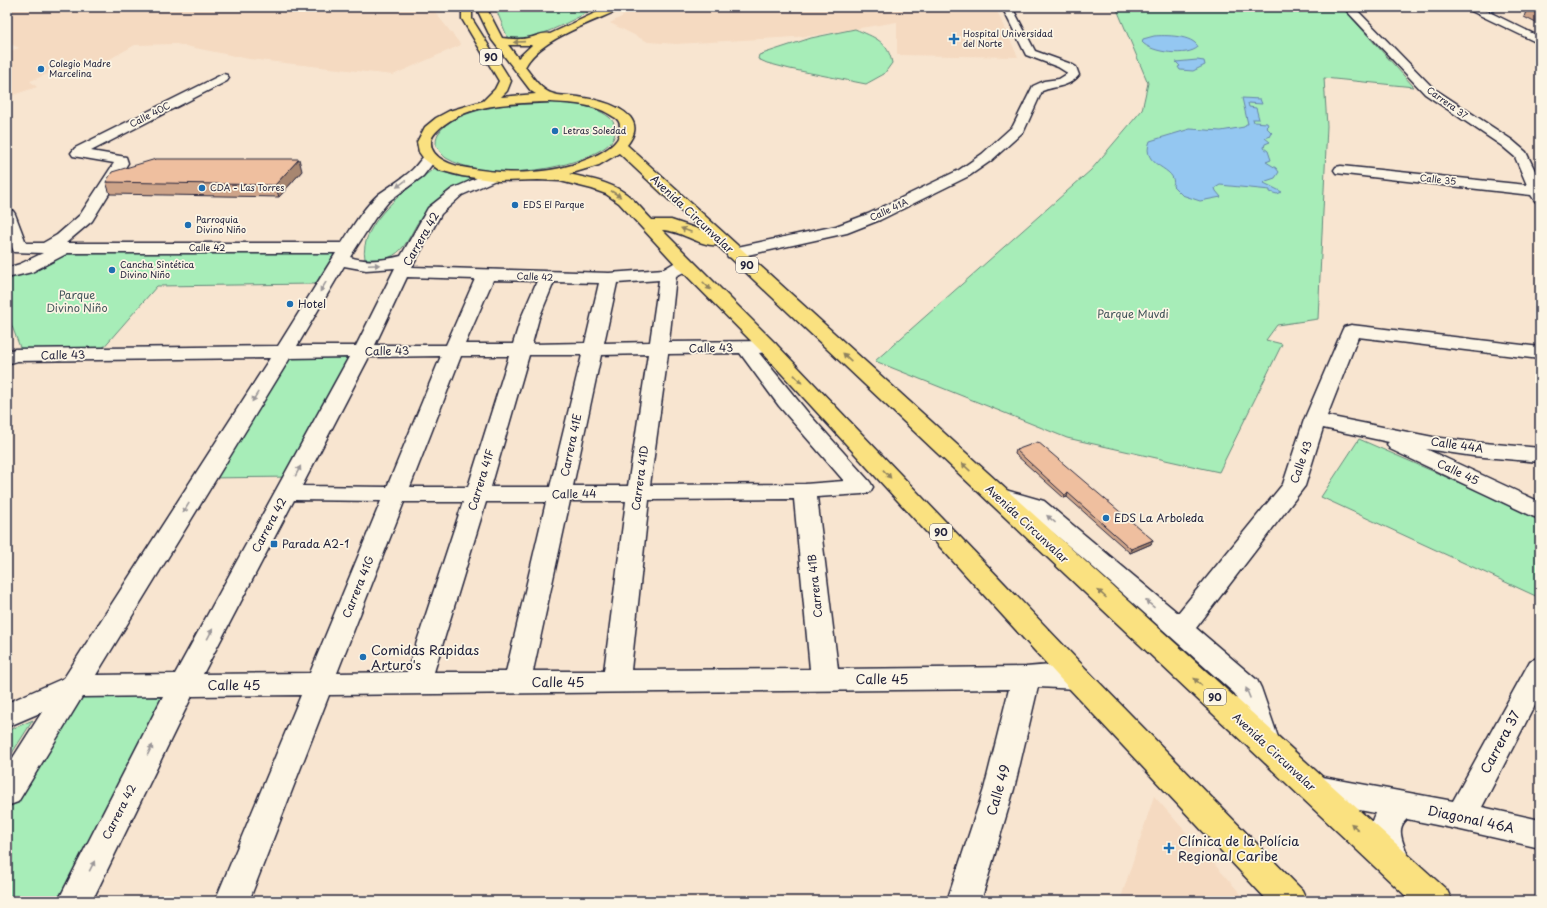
<svg xmlns="http://www.w3.org/2000/svg" width="1547" height="908" viewBox="0 0 1547 908" font-family="'Playpen Sans',sans-serif">
<style>
.built{fill:#f5dac1}
.green{fill:#a7edb8;stroke:#64887a}
.water{fill:#94c7f1;stroke:#6685a8}
.lines{fill:none;stroke-linecap:round;stroke-linejoin:round}
.stream{stroke:#6685a8;stroke-width:3}
.minor-casing{stroke:#22223b;stroke-width:3}
.highway-casing{stroke:#22223b;stroke-width:3}
.minor{fill:#fcf5e5;fill-rule:evenodd}
.highway{fill:#fae180;fill-rule:evenodd}
.wall{fill:#cea489;stroke:#22223b}
.shaded-wall{fill:#a7866f;stroke:#22223b}
.building{fill:#efbf9f;stroke:#22223b}
.oneway{fill:#8e825e}
.oneway2{fill:#9a9698}
.poi-dot{fill:#1f6fb2;stroke:#fcf5e5;stroke-width:1.5}
.labels{text-anchor:middle;stroke-width:3.5;stroke-linejoin:round;paint-order:stroke}
.far-poi-label{font-size:9px;fill:#22223b;stroke:#fcf5e5;text-anchor:start}
.far-street-label{font-size:9px;fill:#22223b;stroke:#fcf5e5}
.shield{fill:#fcf5e5;stroke:#63616e;stroke-width:1}
.shield-label{font-size:10px;font-weight:bold;fill:#22223b}
.street-label{font-size:11px;fill:#22223b;stroke:#fcf5e5}
.park-label{font-size:11px;fill:#43555a;stroke:#fcf5e5}
.poi-label{font-size:11px;fill:#22223b;stroke:#fcf5e5;text-anchor:start}
.near-poi-label{font-size:13px;fill:#22223b;stroke:#fcf5e5;text-anchor:start}
.near-street-label{font-size:13px;fill:#22223b;stroke:#fcf5e5}
</style>
<rect width="100%" height="100%" fill="#f8e5d0"/>
<filter id="ink" filterUnits="userSpaceOnUse"><feTurbulence type="fractalNoise" baseFrequency=".025" numOctaves="2"/><feDisplacementMap in="SourceGraphic" scale="8" xChannelSelector="R" yChannelSelector="G"/><feConvolveMatrix kernelMatrix="1 2 1 2 8 2 1 2 1" color-interpolation-filters="sRGB"/></filter>
<g filter="url(#ink)">
<path class="built" d="M7 7H431L461 45 393 75 249 59 176 44 135 45 99 65 50 73 30 81 37 87 7 97V52L19 48 7 42Z
M640 7H995L1018 57 897 55V22L811 36 676 44 648 42 610 23Z
M1154 796 1247 901H1120Z"/>
<path class="green" d="M495 7H598C581 15 522 50 507 36Z
M1116 7H1342L1414 87 1324 78 1327 126 1318 319 1277 325 1266 340 1282 344 1219 472 1067 438 875 361 1091 170 1142 110 1148 83Z
M855 29C874 37 888 41 892 63L884 74 866 84 790 69 767 63 758 59 759 55 811 38Z
M546 102C567 103 592 104 609 117 612 119 614 124 616 127 615 131 615 136 613 139 608 147 599 151 591 155 552 173 484 180 446 158 442 155 439 150 436 146 436 143 436 137 438 134 454 107 518 103 546 102Z
M435 168 452 175 476 179C461 188 445 196 431 207 406 227 413 261 368 261L365 259C358 223 410 186 435 168Z
M336 251 315 284 157 286 102 349 21 350 7 313V274L64 254Z
M284 352H362L295 477 205 478Z
M1359 439 1540 518V598L1321 497Z
M183 685 72 901H7V797L74 686Z
M33 720 7 761V731Z"/>
<path class="water" d="M1154 36C1165 35 1193 35 1198 47 1188 57 1151 53 1142 42L1143 39Z
M1197 60 1204 61 1205 65 1193 71 1180 70 1178 67 1180 66 1176 62Z
M1242 98 1260 99 1262 104 1248 103 1249 107 1256 108 1259 119H1253L1254 122 1267 123 1268 125 1266 127 1272 133 1270 134 1271 136 1265 138 1270 142 1265 144 1264 148 1268 151 1271 160 1266 162 1276 168 1279 172 1275 178 1266 181 1264 183 1282 192 1277 194 1270 192V190L1220 185 1215 188 1216 191 1221 197 1200 201 1182 195 1173 186C1179 166 1139 168 1150 141L1190 129 1221 131 1244 127 1246 124H1248Z"/>
<g class="lines">
<path class="stream" d="M1482 7 1493 12"/>
<g class="minor-casing">
<path id="minor" d="M1002 7H1012L1035 51 1071 64 1076 67 1079 75C1070 87 1055 86 1042 91L1024 131 992 160 969 176 880 220 847 233 734 258 728 257 726 253 728 249 836 226 868 214 959 170 982 154 1013 126 1033 86 1044 81 1059 79 1067 74 1066 72 1058 67 1026 55Z
M1343 7H1354L1433 88 1512 140 1526 152 1540 181V203L1535 201 1531 195 1336 173 1334 170 1336 167 1341 166 1527 185 1515 157 1502 146 1425 94Z
M1466 7H1479L1540 37V44L1467 9Z
M223 74 227 75 229 78 227 81 91 151 126 157 128 163 92 221 66 243H342C353 226 364 207 379 194 390 186 402 179 412 170 420 163 422 152 435 155L437 158 423 176 389 201 375 218 350 257C366 263 385 260 401 256L428 208 452 189 488 173 493 172 498 173 500 176 498 179 462 195 441 214 412 267 609 273 664 269 674 263 680 262 686 263 689 267 686 271 676 276 669 342 768 341 775 343 778 347 775 351 759 353 809 414 870 482 873 487 870 492 862 494 817 497 838 669 1026 667C1046 665 1068 664 1087 670L1091 678 1087 686 1077 689 1038 687 1014 789 981 901H947L984 789 1009 689 329 695 249 901H215L301 695 192 696 92 901H58L163 696 82 697 18 802 7 806V767L42 712 7 727V703L64 678 270 358 17 361 7 364V351L15 349 278 346 336 253H68L32 272 7 278V268L20 264 43 253 14 252 7 235V209L13 211 15 214 26 243H43L57 235 80 215 114 163 73 156 71 153 75 148ZM344 266 366 270 395 268 356 346H297ZM407 277 475 279 446 345H375ZM493 280 537 281 521 318 513 344H465ZM659 280 650 342 604 343 617 283ZM554 282 599 283 585 343 532 344 539 318ZM740 353 779 406 844 481 805 484 650 485 668 354ZM648 354 628 486H573L601 355ZM529 355H582L550 487H491ZM441 356 387 487 302 486 369 357ZM461 356H509L468 487H410ZM349 357 175 674 96 675 290 358ZM794 499 810 669 631 670 649 500ZM294 500 381 501 310 673 203 674ZM570 501H626L604 671H533ZM404 502H463L407 672 337 673ZM486 502H546L506 672H434Z
M1351 325 1540 347V359L1358 337 1327 416 1433 437 1473 442 1540 448V462L1473 456 1426 449 1540 502V519L1532 516 1390 449 1387 444 1389 442 1323 428 1305 486 1196 628 1257 680 1261 688 1280 743 1275 752 1265 755 1255 752 1250 743 1235 694 1085 560 1028 511 987 499 983 494 987 489 995 487 1044 501 1178 613 1283 484 1304 420 1342 331 1344 327Z
M1540 657V695L1482 807 1540 820V848L1461 830 1407 819C1393 831 1407 847 1409 861 1409 864 1406 869 1404 872L1393 877 1382 872C1372 852 1365 835 1375 813L1312 801 1301 797 1297 788 1301 779 1312 775 1453 801 1530 661Z"/>
</g>
<g class="highway-casing">
<path id="highway" d="M460 7H470L472 10V19L511 81 507 91 501 97 536 94 531 91 492 40 476 7H486L502 38C511 39 520 40 528 38 536 37 542 32 550 34L608 7H622L621 9C593 22 539 39 525 67 533 77 541 91 554 94 559 96 564 95 569 96 589 98 616 102 630 117 638 127 634 136 627 145L1447 890 1452 901H1411L717 245C701 247 680 230 662 230L775 343 1087 670 1302 890 1307 901H1268L1067 686 761 351 679 268 619 203 606 194 592 189 560 181 538 180 498 181 462 176 439 170 424 159 419 152 417 142 425 127 436 118 449 111 483 101 495 89 499 81 462 19V10ZM508 45H532L518 58ZM550 102C571 103 596 104 614 117 618 119 620 122 620 127 624 147 587 160 572 165 539 175 501 174 467 168 454 166 430 159 431 142 431 136 436 132 440 128 468 103 515 103 550 102ZM619 153 701 230 671 220H652C645 213 638 204 630 197 613 182 590 179 569 174L599 165Z"/>
</g>
<use href="#minor" class="minor"/>
<use href="#highway" class="highway"/>
</g>
<path class="wall" d="M1540 7V25L1524 17 1527 8Z
M302 171 279 197 110 194 106 182Z
M1016 450 1153 540 1151 544 1130 553 1067 497 1064 498 1015 454Z"/>
<path class="shaded-wall" d="M299 159 302 171 279 197 275 185Z
M1068 493 1067 497 1064 498 1065 495Z
M1153 540 1151 544 1130 553 1131 549Z"/>
<path class="building" d="M1540 7V14L1527 8Z
M156 159H299L275 185 106 182 112 172Z
M1038 442 1153 540 1131 549 1068 493 1065 495 1016 450Z"/>
<defs><path id="oneway-solid" d="M-6-.8H1V-3.2L6.5 0L1 3.2V.8H-6Z"/></defs>
<g class="oneway">
<use href="#oneway-solid" transform="translate(519 42) rotate(176)"/>
<use href="#oneway-solid" transform="translate(616 194) rotate(33)"/>
<use href="#oneway-solid" transform="translate(686 230) rotate(-159)"/>
<use href="#oneway-solid" transform="translate(707 286) rotate(45)"/>
<use href="#oneway-solid" transform="translate(847 357) rotate(-137)"/>
<use href="#oneway-solid" transform="translate(798 379) rotate(47)"/>
<use href="#oneway-solid" transform="translate(966 467) rotate(-137)"/>
<use href="#oneway-solid" transform="translate(887 474) rotate(47)"/>
<use href="#oneway-solid" transform="translate(1102 594) rotate(-138)"/>
<use href="#oneway-solid" transform="translate(1198 682) rotate(-137)"/>
<use href="#oneway-solid" transform="translate(1355 827) rotate(-138)"/>
</g>
<g class="oneway2">
<use href="#oneway-solid" transform="translate(401 184) rotate(144)"/>
<use href="#oneway-solid" transform="translate(374 265) rotate(-3)"/>
<use href="#oneway-solid" transform="translate(323 287) rotate(121)"/>
<use href="#oneway-solid" transform="translate(255 397) rotate(122)"/>
<use href="#oneway-solid" transform="translate(298 471) rotate(-62)"/>
<use href="#oneway-solid" transform="translate(186 508) rotate(122)"/>
<use href="#oneway-solid" transform="translate(1051 519) rotate(-140)"/>
<use href="#oneway-solid" transform="translate(1150 604) rotate(-139)"/>
<use href="#oneway-solid" transform="translate(210 634) rotate(-62)"/>
<use href="#oneway-solid" transform="translate(1248 693) rotate(-112)"/>
<use href="#oneway-solid" transform="translate(150 750) rotate(-63)"/>
<use href="#oneway-solid" transform="translate(92 866) rotate(-63)"/>
</g>
</g>
<g class="poi-dot">
<path d="M952 33h4v4h4v4h-4v4h-4v-4h-4v-4h4z"/>
<circle cx="41" cy="69" r="4"/>
<circle cx="555" cy="131" r="4"/>
<circle cx="202" cy="188" r="4"/>
<circle cx="515" cy="205" r="4"/>
<circle cx="188" cy="225" r="4"/>
<circle cx="112" cy="270" r="4"/>
<circle cx="290" cy="304" r="4"/>
<circle cx="1106" cy="518" r="4"/>
<rect x="270" y="540" width="8" height="8" rx="2"/>
<circle cx="363" cy="657" r="4"/>
<path d="M1167 842h4v4h4v4h-4v4h-4v-4h-4v-4h4z"/>
</g>
<g class="labels">
<g class="far-poi-label">
<text x="963" y="37">Hospital Universidad<tspan x="963" dy="10">del Norte</tspan></text>
<text x="49" y="67">Colegio Madre<tspan x="49" dy="10">Marcelina</tspan></text>
<text x="563" y="134">Letras Soledad</text>
<text x="210" y="191">CDA - Las Torres</text>
<text x="523" y="208">EDS El Parque</text>
<text x="196" y="223">Parroquia<tspan x="196" dy="10">Divino Niño</tspan></text>
<text x="120" y="268">Cancha Sintética<tspan x="120" dy="10">Divino Niño</tspan></text>
</g>
<g class="far-street-label">
<text transform="translate(1447 103) rotate(36)" y="3">Carrera 37</text>
<text transform="translate(150 115) rotate(-27)" y="3">Calle 40C</text>
<text transform="translate(1438 180) rotate(6)" y="3">Calle 35</text>
<text transform="translate(889 210) rotate(-25)" y="3">Calle 41A</text>
<text x="207" y="251">Calle 42</text>
<text transform="translate(535 277) rotate(2)" y="3">Calle 42</text>
</g>
<g class="shield">
<rect x="480" y="49" width="22" height="16" rx="3"/>
<rect x="736" y="257" width="22" height="16" rx="3"/>
<rect x="930" y="524" width="22" height="16" rx="3"/>
<rect x="1204" y="689" width="22" height="16" rx="3"/>
</g>
<g class="shield-label">
<text x="491" y="61">90</text>
<text x="747" y="269">90</text>
<text x="941" y="536">90</text>
<text x="1215" y="701">90</text>
</g>
<g class="street-label">
<text transform="translate(692 214) rotate(43)" y="4">Avenida Circunvalar</text>
<text transform="translate(421 239) rotate(-60)" y="4">Carrera 42</text>
<text transform="translate(711 348) rotate(-1)" y="4">Calle 43</text>
<text transform="translate(387 351) rotate(-1)" y="4">Calle 43</text>
<text transform="translate(63 355) rotate(-1)" y="4">Calle 43</text>
<text transform="translate(571 445) rotate(-78)" y="4">Carrera 41E</text>
<text transform="translate(1457 445) rotate(8)" y="4">Calle 44A</text>
<text transform="translate(1301 462) rotate(-71)" y="4">Calle 43</text>
<text transform="translate(1458 472) rotate(25)" y="4">Calle 45</text>
<text transform="translate(640 478) rotate(-82)" y="4">Carrera 41D</text>
<text transform="translate(481 480) rotate(-73)" y="4">Carrera 41F</text>
<text transform="translate(574 494) rotate(-1)" y="4">Calle 44</text>
<text transform="translate(1027 524) rotate(43)" y="4">Avenida Circunvalar</text>
<text transform="translate(269 525) rotate(-62)" y="4">Carrera 42</text>
<text transform="translate(815 586) rotate(-96)" y="4">Carrera 41B</text>
<text transform="translate(358 587) rotate(-68)" y="4">Carrera 41G</text>
<text transform="translate(1274 752) rotate(43)" y="4">Avenida Circunvalar</text>
<text transform="translate(119 812) rotate(-63)" y="4">Carrera 42</text>
</g>
<g class="park-label">
<text x="77" y="299">Parque<tspan x="77" dy="13">Divino Niño</tspan></text>
<text x="1133" y="318">Parque Muvdi</text>
</g>
<g class="poi-label">
<text x="298" y="308">Hotel</text>
<text x="1114" y="522">EDS La Arboleda</text>
<text x="282" y="548">Parada A2-1</text>
</g>
<g class="near-poi-label">
<text x="371" y="655">Comidas Rapidas<tspan x="371" dy="15">Arturo's</tspan></text>
<text x="1178" y="846">Clínica de la Polícia<tspan x="1178" dy="15">Regional Caribe</tspan></text>
</g>
<g class="near-street-label">
<text x="882" y="684">Calle 45</text>
<text x="558" y="687">Calle 45</text>
<text x="234" y="690">Calle 45</text>
<text transform="translate(1500 742) rotate(-62)" y="5">Carrera 37</text>
<text transform="translate(998 790) rotate(-74)" y="5">Calle 49</text>
<text transform="translate(1471 819) rotate(12)" y="5">Diagonal 46A</text>
</g>
</g>
<rect width="1547" height="908" fill="none" stroke="#fcf5e5" stroke-width="24"/>
<rect x="12" y="12" width="1523" height="884" fill="none" stroke="#22223b" stroke-width="1.5" filter="url(#ink)"/>
</svg>
